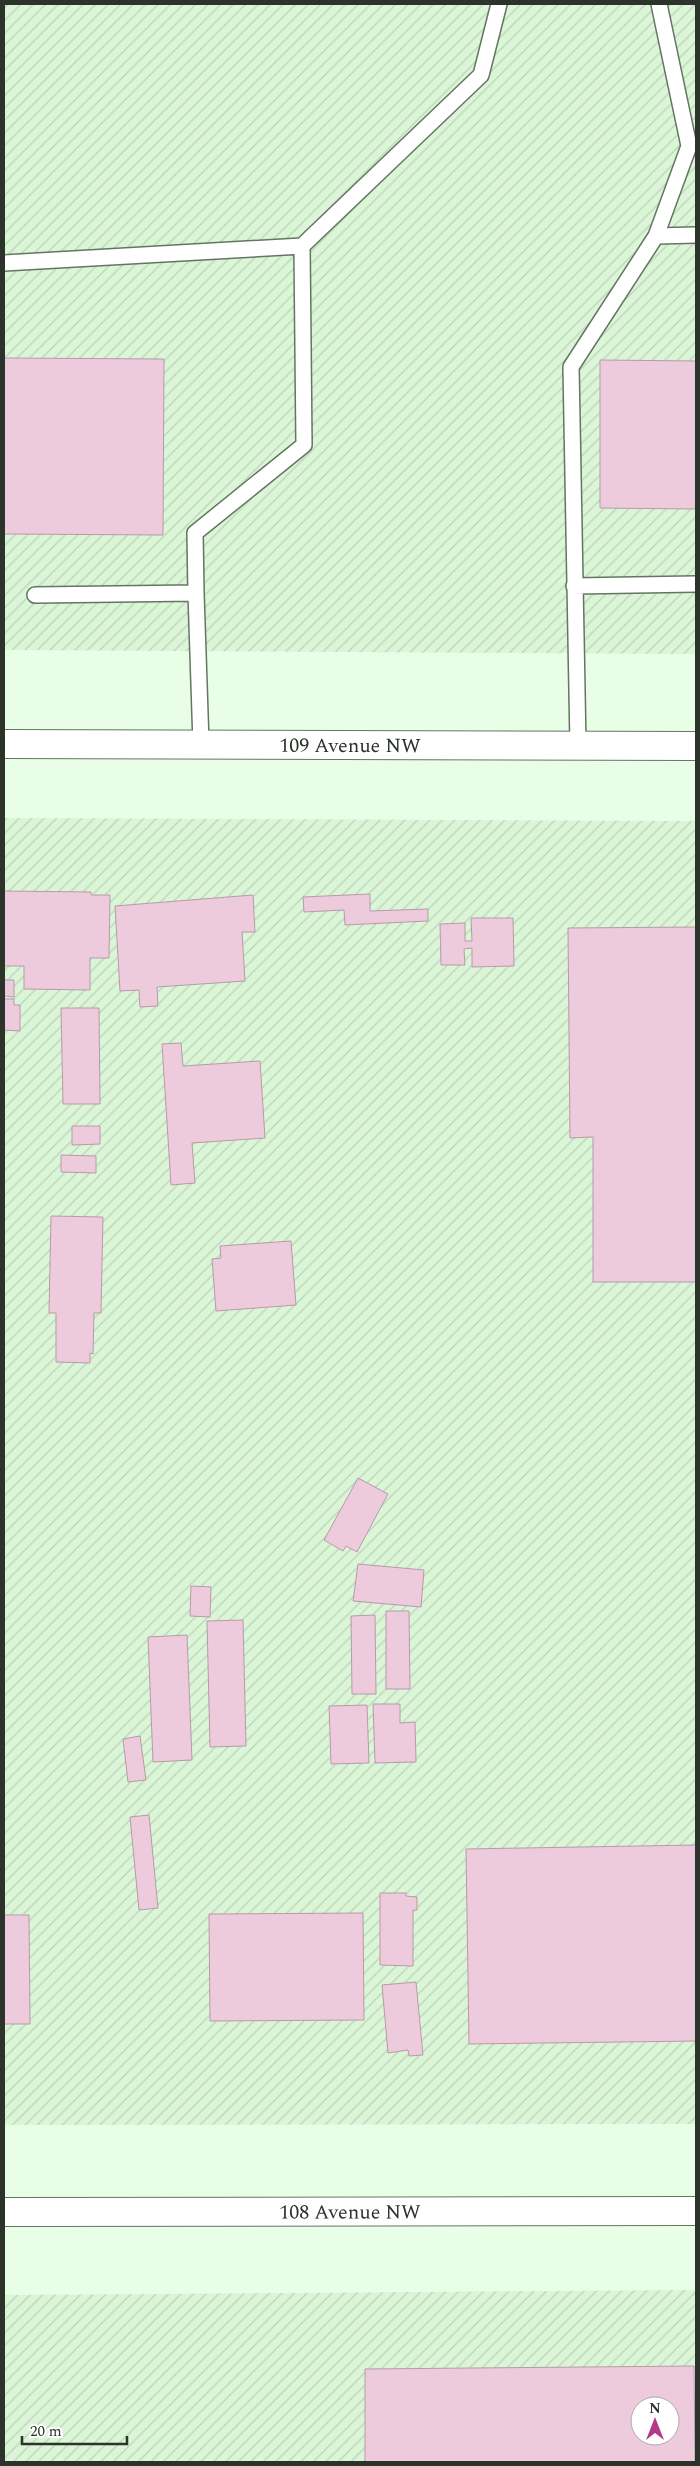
<svg xmlns="http://www.w3.org/2000/svg" width="700" height="2466" viewBox="0 0 700 2466" font-family="Spectral,serif">
<style>
.industrial{fill:url(#industrial-furrows);fill-rule:evenodd}
.building{fill:#eecadd;stroke:#b69ba9;fill-rule:evenodd}
.lines{fill:none;stroke-linecap:round;stroke-linejoin:round}
.service-casing{stroke:#647662;stroke-width:18}
.minor-casing{stroke:#647662;stroke-width:30}
.service{stroke:#fff;stroke-width:15}
.minor{stroke:#fff;stroke-width:28}
.labels{text-anchor:middle;stroke-width:4;stroke-linejoin:round;paint-order:stroke}
.street-label{font-size:20px;fill:#2b332a;stroke:#fff}
</style>
<defs>
<pattern id="industrial-furrows" width="10" height="10" patternUnits="userSpaceOnUse" patternTransform="scale(1.25)"><rect width="10" height="10" fill="#dbf5d7"/><path d="M-1 1l2-2M0 10L10 0M9 11l2-2" fill="none" stroke="#bcd2b9"/></pattern>
</defs>
<rect width="100%" height="100%" fill="#e9fee6"/>
<path class="industrial" d="M4 4H696V654L4 650Z
M4 818 696 821V2124L4 2125Z
M696 2290V2462H4V2295ZM640 2406H670V2436H640Z"/>
<path class="building" d="M4 358 164 359 163 535 4 534Z
M600 360 696 361V509L600 508Z
M4 891 91 892V895H110L109 958H90V990L24 989V966H4Z
M370 894V911L428 909V921L345 925 344 910 304 912 303 897Z
M253 895 255 932H242L245 981 157 987 158 1006 140 1007 139 990 120 991 115 906Z
M471 918H513L514 966 472 967V948L464 949 465 965H441L440 924 465 923V941H472Z
M696 927V1282H593V1137L570 1138 568 928Z
M4 980H14V997L4 996Z
M4 999H14V1005H20V1031L4 1030Z
M61 1008H99L100 1104H63Z
M181 1043 183 1066 260 1061 265 1138 192 1143 195 1183 171 1185 162 1044Z
M72 1126H100V1144L72 1145Z
M61 1155 96 1156V1173L61 1172Z
M51 1216 103 1217 101 1313H94L93 1354 90 1353V1363L56 1362V1313H49Z
M291 1241 296 1305 216 1311 212 1259 221 1258 220 1246Z
M358 1478 388 1494 357 1552 346 1546 343 1551 324 1540Z
M358 1564 424 1570 421 1607 353 1601Z
M191 1586 211 1587 210 1617 190 1616Z
M386 1611H409L410 1689H386Z
M375 1615 376 1694H352L351 1616Z
M243 1620 246 1746 210 1747 207 1621Z
M187 1635 192 1760 153 1762 148 1637Z
M373 1704H400V1723L415 1722 416 1762 375 1763Z
M367 1705 369 1763 331 1764 329 1706Z
M140 1736 146 1780 128 1782 123 1739Z
M149 1815 158 1908 139 1910 130 1817Z
M696 1845V2041L469 2044 466 1849Z
M380 1893H406V1896L417 1897V1910H413V1966L380 1965Z
M363 1913 364 2020 210 2021 209 1914Z
M4 1915H29L30 2024H4Z
M416 1982 423 2055 409 2056 408 2050 388 2053 382 1985Z
M694 2366 695 2462H365V2369ZM640 2406H670V2436H640Z"/>
<g class="lines">
<g class="service-casing">
<path id="service" d="M656 236 689 146 659 4
M302 246 481 75 499 4
M4 263 302 246 304 445 195 533 196 593
M574 586 696 584
M35 595 196 593 201 744
M578 745 571 367 656 236 696 235"/>
</g>
<g class="minor-casing">
<g id="minor">
<path id="s1" d="M4 744 696 746"/>
<path id="s2" d="M4 2212 696 2211"/>
</g>
</g>
<use href="#service" class="service"/>
<use href="#minor" class="minor"/>
</g>
<g class="labels">
<g class="street-label">
<text dy="7" stroke="none"><textPath href="#s1" startOffset="346">109 Avenue NW</textPath></text>
<text dy="7" stroke="none"><textPath href="#s2" startOffset="346">108 Avenue NW</textPath></text>
</g>
</g>
<rect width="700" height="2466" fill="none" stroke="#2b332a" stroke-width="10"/>
<g transform="translate(655 2421)"><circle r="24" fill="#ffffff" stroke="#aaadaa"/>
<path d="M0-4L9 19L0 12L-9 19Z" fill="#b5398a"/>
<text y="-8" font-size="14" font-weight="bold" text-anchor="middle" fill="#2b332a">N</text>
</g>
<path d="M22 2436v8h105v-8" fill="none" stroke="#2b332a" stroke-width="2.5"/>
<text x="30" y="2436" font-size="15" fill="#2b332a" stroke="#ffffff" stroke-width="4" paint-order="stroke">20 m</text>
</svg>
